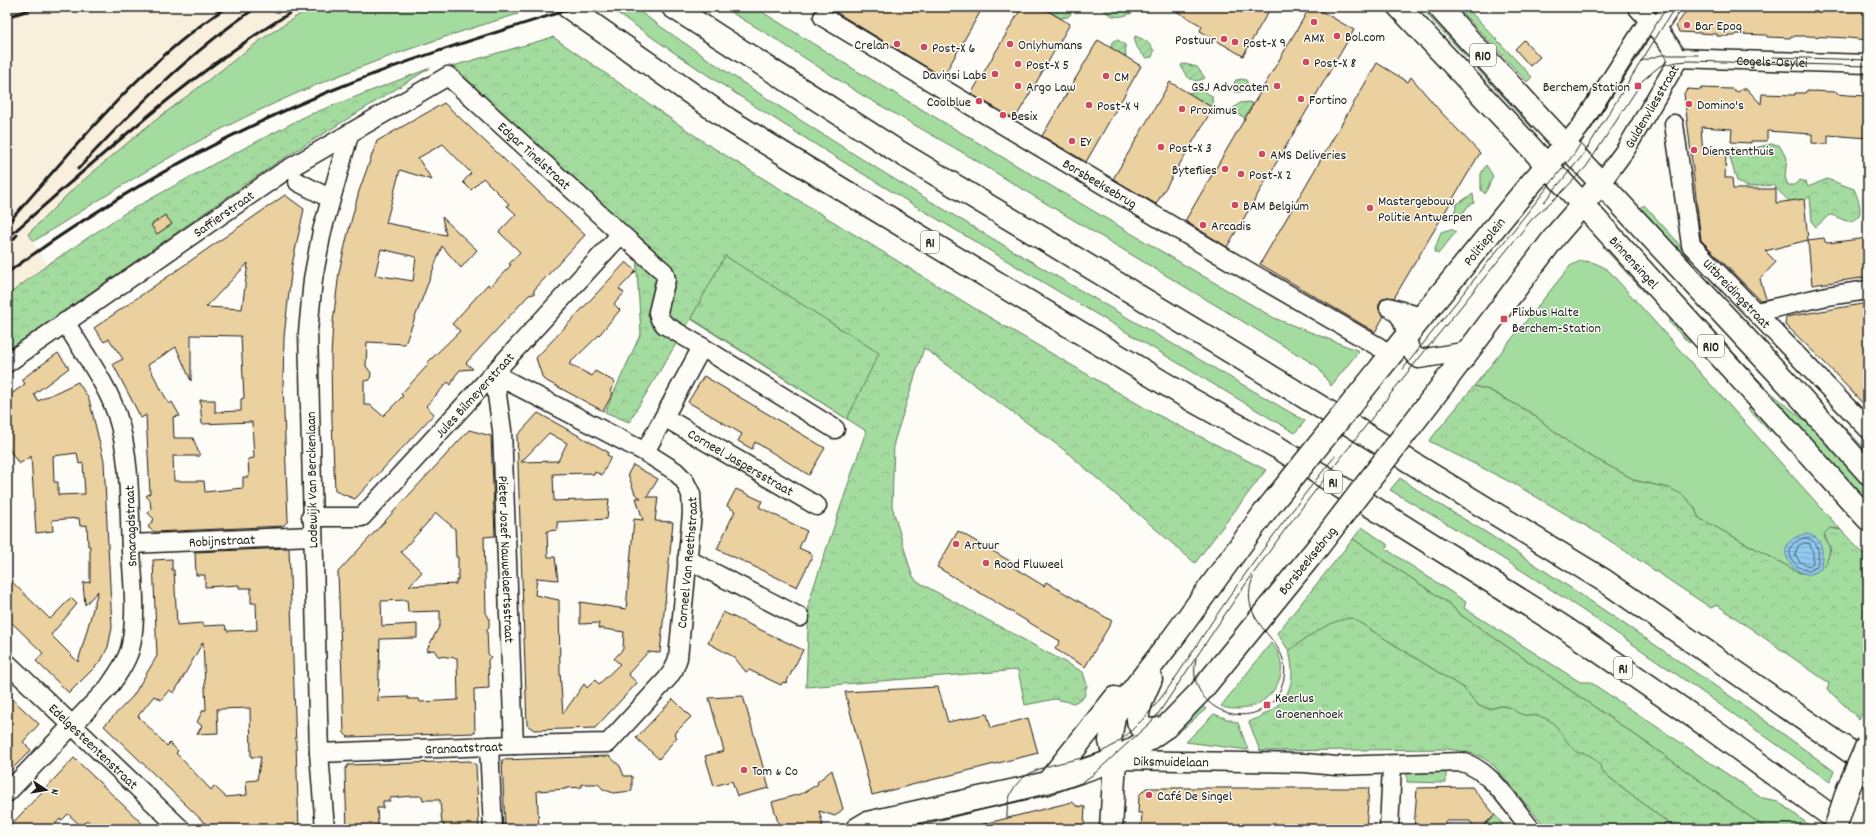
<svg xmlns="http://www.w3.org/2000/svg" width="1875" height="836" viewBox="0 0 1875 836" font-family="Dekko,sans-serif">
<style>
.built{fill:#f8efdd}
.grass{fill:#a4db9f;stroke:#607c5e}
.forest{fill:url(#forest-crowns);stroke:#607c5e}
.park{fill:url(#park-tufts);stroke:#607c5e}
.garden{fill:url(#garden-furrows);stroke:#607c5e}
.water{fill:url(#water-rules);stroke:#62849b}
.lines{fill:none;stroke-linecap:round;stroke-linejoin:round}
.shore{stroke:#4b6271;stroke-width:1}
.building{fill:#ebd1a0;stroke:#1c1c1c;fill-rule:evenodd}
.minor-casing{stroke:#1c1c1c;stroke-width:21}
.tertiary-casing{stroke:#1c1c1c;stroke-width:25}
.primary-casing{stroke:#1c1c1c;stroke-width:25}
.motorway-casing{stroke:#1c1c1c;stroke-width:25}
.minor{stroke:#fdfcf7;stroke-width:18}
.tertiary{stroke:#fdfcf7;stroke-width:22}
.primary{stroke:#fdfcf7;stroke-width:22}
.motorway{stroke:#fdfcf7;stroke-width:22}
.tram{stroke:#1c1c1c;stroke-width:1}
.rail{stroke:#1c1c1c;stroke-width:3}
.tertiary-bridge-casing{stroke:#1c1c1c;stroke-width:25;stroke-linecap:butt}
.tertiary-bridge{stroke:#fdfcf7;stroke-width:22}
.poi-dot{fill:#d1495b;stroke:#fdfcf7;stroke-width:1.5}
.labels{text-anchor:middle;stroke-width:3;stroke-linejoin:round;paint-order:stroke}
.shield{fill:#fdfcf7;stroke:#605f5e;stroke-width:1}
.shield-label{font-size:13px;font-weight:bold;fill:#1c1c1c}
.poi-label{font-size:14px;fill:#1c1c1c;stroke:#fdfcf7;text-anchor:start}
.street-label{font-size:14px;fill:#1c1c1c;stroke:#fdfcf7}
</style>
<defs>
<pattern id="forest-crowns" width="20" height="18" patternUnits="userSpaceOnUse"><rect width="20" height="18" fill="#a4db9f"/><path d="M2 6a3 3 0 1 1 6 0M12 15a3 3 0 1 1 6 0" fill="none" stroke="#8dbb88"/></pattern>
<pattern id="park-tufts" width="24" height="20" patternUnits="userSpaceOnUse"><rect width="24" height="20" fill="#a4db9f"/><path d="M3 7l-1-3M5 7V3M7 7l1-3M15 17l-1-3M17 17v-4M19 17l1-3" fill="none" stroke="#8dbb88"/></pattern>
<pattern id="garden-furrows" width="10" height="10" patternUnits="userSpaceOnUse"><rect width="10" height="10" fill="#a4db9f"/><path d="M-1 1l2-2M0 10L10 0M9 11l2-2" fill="none" stroke="#8dbb88"/></pattern>
<pattern id="water-rules" width="6" height="5" patternUnits="userSpaceOnUse"><rect width="6" height="5" fill="#91caf0"/><path d="M0 2.5h6" fill="none" stroke="#7cadcd"/></pattern>
</defs>
<rect width="100%" height="100%" fill="#fdfcf7"/>
<filter id="ink" filterUnits="userSpaceOnUse"><feTurbulence type="fractalNoise" baseFrequency=".025" numOctaves="2"/><feDisplacementMap in="SourceGraphic" scale="8" xChannelSelector="R" yChannelSelector="G"/><feConvolveMatrix kernelMatrix="1 2 1 2 8 2 1 2 1" color-interpolation-filters="sRGB"/></filter>
<g filter="url(#ink)">
<path class="built" d="M7 7H311L262 39 202 84 73 189 28 234 47 265 7 296Z"/>
<path class="grass" d="M311 7H508L518 14C408 47 300 86 199 141 142 172 88 207 34 241L28 234 73 189 144 129 262 39Z
M623 7H633C847 160 1078 288 1305 421L1295 433C1195 373 1094 313 994 253 865 176 736 98 613 10Z
M722 7H760L759 10 857 71 1274 318 1359 351 1331 386 1317 366 1027 192 967 155 862 95 766 33Z
M1420 7H1427L1535 124 1532 128Z
M1457 7H1466L1532 77 1527 82Z
M1486 165 1493 176 1485 194 1481 190V174Z
M1473 194 1474 203 1468 206 1460 218 1452 219 1457 204Z
M1644 205 1675 239 1695 268 1738 316 1868 452V462L1680 256 1672 242 1640 208Z
M1451 229 1456 232 1438 254 1434 252 1441 232Z
M1620 229 1768 390 1811 426 1868 486V503L1618 231Z
M1606 244 1650 292 1647 295 1603 247Z
M1580 261C1592 261 1599 264 1609 271L1841 530 1835 528 1824 537C1833 548 1830 558 1821 569L1800 573 1699 518 1694 507 1669 488 1637 481 1577 449 1531 413 1489 390 1474 386 1570 266Z
M1672 317 1693 340 1689 343 1668 321Z
M1753 405 1774 428 1770 432 1748 409Z
M1400 478 1432 500 1487 533 1589 600 1749 709 1834 771 1830 782C1719 704 1609 625 1494 553 1460 531 1425 511 1390 490Z
M1362 527 1388 545 1386 549 1466 602 1464 608 1580 682H1590L1763 798 1778 801 1814 829H1767L1654 748 1458 613 1451 605 1353 539Z
M1271 643C1296 670 1272 707 1239 709 1233 709 1227 709 1221 706Z
M1200 704 1206 709 1178 733H1174Z
M1214 714 1238 723 1248 750 1186 742Z
M1407 771H1446V783L1407 782Z
M1495 815 1507 829H1481Z"/>
<path class="forest" d="M553 37 707 144 979 311 1150 411 1266 470 1195 563 1063 449 924 348 894 442 892 506 911 572 916 581 1083 672 1087 685 1084 697 1074 703 1055 699 1025 705 1018 670 806 687 809 601 866 431 691 319 629 422 605 412 641 333 635 240 453 66Z
M430 68 276 163 7 351V296L47 265 125 213 212 165 306 116Z
M1771 144 1779 145 1787 158 1785 177 1788 185H1794L1800 180 1806 182 1808 187 1827 179 1854 189C1858 198 1867 220 1850 221 1843 222 1837 215 1829 215L1816 227 1812 222 1810 196C1793 213 1785 196 1773 185L1746 187 1737 181 1729 155 1733 147 1747 153 1758 147Z
M1474 386 1489 390 1531 413 1577 449 1637 481 1669 488 1683 495 1694 507 1699 518 1800 573C1821 573 1824 569 1831 549L1824 534 1830 528 1841 530 1868 559V704L1859 719 1827 689 1829 683 1717 605 1711 608 1598 533 1516 485 1429 441Z
M1353 539 1451 605 1458 613 1654 748 1767 829H1676L1574 750 1563 738 1554 724 1522 716 1501 706 1489 709 1479 706 1463 688 1352 618 1304 640 1289 651 1277 633Z"/>
<path class="park" d="M725 256 879 353 847 419 691 318Z
M1352 618 1463 688 1479 706 1489 709 1501 706 1512 708C1522 720 1536 712 1549 720 1559 726 1566 744 1578 753 1587 752 1594 758 1600 764L1601 771 1676 829H1547L1496 768C1480 753 1468 752 1447 749L1260 751 1249 722C1283 707 1299 691 1289 651 1306 638 1329 620 1352 618Z"/>
<path class="garden" d="M1049 7H1073V11L1068 17 1060 18 1048 11Z
M1102 7H1133L1132 13C1120 18 1110 19 1102 7Z
M1135 36C1144 39 1150 43 1154 51L1152 57 1146 58C1140 52 1133 44 1135 36Z
M1115 40H1118L1125 45 1126 57 1111 48 1112 42Z
M1185 64 1197 67 1205 78C1193 85 1184 76 1181 65Z
M1242 79 1246 80 1250 89 1242 92H1235L1234 83 1236 80Z
M1202 90 1212 96 1213 108 1188 93Z
M1249 102 1253 104 1245 118 1231 110 1240 103Z"/>
<path class="water" d="M1806 534C1826 538 1822 552 1821 569L1809 575C1783 569 1775 539 1806 534Z"/>
<g class="lines">
<path class="shore" d="M1805 538C1821 540 1819 554 1817 566L1809 571C1788 567 1781 542 1805 538Z
M1805 543 1810 544 1813 553V563L1809 566 1800 562 1795 555 1798 546Z"/>
</g>
<path class="building" d="M837 7H983L943 77 834 11Z
M1022 7H1041L1070 24 1015 119 971 94Z
M1169 7H1271L1243 56 1200 31 1202 26Z
M1310 7H1314L1354 30 1227 247 1185 221Z
M1689 7H1868V40L1848 38 1808 36H1791L1790 38 1767 37V35L1736 34 1735 36H1717V34L1679 32 1676 26Z
M1098 40 1141 66 1086 162 1042 136Z
M1524 40 1540 57 1530 66 1515 49Z
M1377 63 1408 82 1411 77 1439 110 1480 153 1394 298 1387 297 1381 300 1379 305V310L1384 316 1375 332 1260 264Z
M1170 82 1213 108 1156 204 1113 179Z
M1701 88 1732 89 1738 92 1742 89H1747L1761 104 1762 94 1795 95V93H1805L1806 91 1837 92V94L1847 95 1868 96V138L1828 135V144L1812 143V134L1767 131V141H1751V143L1731 142 1732 129 1701 127 1703 155 1726 154 1725 178H1732L1733 189H1776V203L1804 199 1808 240 1824 238 1825 242 1828 243 1868 238V277L1812 285 1808 240 1765 251 1776 262 1760 279 1766 299 1760 300 1701 240 1684 93 1688 89 1701 90Z
M444 103 585 235 534 290V294L529 295 466 363 473 369 460 370 455 376 451 385 448 382 426 406 434 414 355 499 335 491 332 421 331 356 333 322 339 272 347 237 359 191 377 141ZM443 144 471 173 463 182 471 190 483 178 509 204 507 206 516 214 499 232 520 252 509 264 511 265 490 287 488 284 452 324 460 331 427 363 429 364 401 394 403 396 383 416 370 405H364V381L370 380 371 373 366 366 367 342 405 344 442 246 461 268 477 250 442 217 446 235 386 223 400 170 432 180 418 158ZM381 249 416 257 413 281 375 275Z
M285 195 304 209 292 265 284 337 283 385 288 521 283 526 154 532 148 527 154 519 148 513 151 509 150 500 146 496 150 493 146 415 141 418 113 364 123 359 109 339 104 342 94 328ZM248 263 242 309 206 307ZM191 335 241 336 244 398 241 399V411L215 412V400H200L202 424 252 422 254 458 248 459 249 477H243V488L205 492 204 481H174L173 456H200L193 438H174L173 417 180 416 172 402 169 404 148 365 176 347 191 381Z
M165 215 172 224 157 234 151 225Z
M626 262 636 271 619 289 624 293 614 304 620 310 600 334 569 364 592 376 595 371 615 382 610 391 613 393 603 411 543 379 536 358Z
M1868 303V409L1826 364 1785 324 1786 317Z
M58 353 69 368 34 394 38 401 78 382 89 399 104 461 112 628 108 647 101 661 69 693 36 661 43 653 7 618V577L50 619 71 598 77 604 51 635 78 662 98 591 85 605 83 583 90 582V546H88L87 525 80 526 79 518 52 520 53 531 36 533 31 456 19 464 7 446V397L25 384 22 379ZM77 453 79 464 83 463 85 494 58 495V482H54L53 456Z
M704 376 825 448 809 475 755 442 752 449 738 441 742 434 688 402Z
M538 413 608 452 607 455 611 457 602 475 595 472 594 475 590 473 553 474 554 501 609 499 607 519 557 522 558 530 547 531 548 557H555L558 580 537 578 535 595 559 600 560 672 563 714 584 684 587 688 595 680 599 684 620 664 614 659 623 649 624 632 598 628 599 623 580 624V602L626 609 634 519 643 520 636 498H641L635 494 628 474 633 465 658 479 647 497H658L655 521 673 522 660 653 648 652 628 674 637 683 595 728 534 730 527 725 517 436ZM549 433 567 443 558 461 521 462Z
M469 430 491 436 495 536 484 537 486 613 489 618V628L487 630 488 654 491 657 488 660 489 688 474 689 475 733 348 737 344 733 338 572ZM436 513 455 529 456 557H458V580H456V584L409 586 422 572 401 552ZM407 600 408 612 440 611V625L426 651 434 650 438 656 457 658 458 700 420 702 419 699H408V697L381 698 378 701 380 639 417 638V624L382 626 381 601Z
M736 489 762 501 759 507 807 531 799 548 812 554V557L797 587 717 549 735 511 727 506Z
M958 531 1015 564 1013 567 1044 586 1046 582 1112 621 1085 667 1055 649 1060 641 937 567Z
M289 548 299 829H211L104 726 133 696 157 656 153 560 172 559V570H174L177 625 203 623V626L225 625 227 631 257 630 256 603H251V588H239V585L205 587V575H196L195 552ZM203 642 206 710H203L197 722 202 726 197 734 218 733 217 709 250 708 251 757H261L257 780 246 781 247 795 226 797 214 786 211 790 176 753 178 751 170 743 167 746 138 716 154 696 161 700 169 690 174 693Z
M723 612 803 650 786 683 783 682 781 685 749 670 746 672 734 657 708 643Z
M938 687 948 722 987 714 991 728 1028 718 1038 753 872 795 845 692Z
M7 694 39 724 23 742 31 750 7 774Z
M743 696 769 788 737 796 732 781 714 786 705 756 724 751 709 698Z
M673 699 691 717 674 734 677 737 659 759 636 738Z
M609 756 620 766 624 776H632V791L613 793 603 789 598 784H582V787L566 788V789L537 791 539 829H505L502 760Z
M74 758 96 779 148 829H96L87 820 81 826 68 814 62 820 60 819 50 829H7Z
M470 761 476 765 479 829H444V824H442L440 800H423L422 796H411L390 798V801H383V808H377L378 825 373 826V829H347L345 770 348 765Z
M832 770 843 809 835 816 819 811 823 825 817 829H780L772 802 803 793 818 784 817 782Z
M1472 787 1495 815 1479 829H1476L1470 821H1445V829H1414L1417 788Z
M1146 788H1369L1366 829H1141L1142 813H1138L1139 795Z
M1072 802 1077 806 1085 807 1084 825 1075 824V829H981L980 825Z"/>
<g class="lines">
<g class="minor-casing">
<g id="minor">
<path id="s1" d="M823 17 1224 257 1379 347"/>
<path d="M1657 29 1671 7"/>
<path id="s2" d="M1677 58 1868 64"/>
<path id="s3" d="M1674 124 1691 245 1868 429"/>
<path d="M1565 145 1581 126 1649 20"/>
<path d="M298 182 331 199"/>
<path id="s4" d="M1601 183 1626 149 1677 62C1676 46 1647 19 1637 7"/>
<path d="M1756 312 1827 296 1868 290"/>
<path d="M1421 317 1389 307C1393 310 1399 314 1401 318 1408 329 1404 350 1419 359L1469 351"/>
<path d="M702 347 835 429"/>
<path id="s5" d="M7 363 283 172 448 76 621 234 664 272 666 279 658 312 660 319 665 325 702 347 645 452"/>
<path id="s6" d="M494 374 502 430 514 745"/>
<path id="s7" d="M664 417 817 506"/>
<path id="s8" d="M311 517H362L621 234"/>
<path id="s9" d="M131 544 312 536"/>
<path d="M687 559 800 617"/>
<path id="s10" d="M7 663 181 829"/>
<path d="M489 746 493 829"/>
<path id="s11" d="M319 753 514 745 608 743 667 679 674 669 678 658 692 513 691 494 684 480 675 471 645 452 494 374"/>
<path id="s12" d="M1115 760 1305 763 1336 766 1462 762C1491 770 1512 806 1531 829"/>
<path d="M7 793 108 688C117 675 128 660 131 645 137 614 133 582 131 551 129 505 131 459 117 415 106 382 83 352 65 322"/>
<path d="M325 829 319 753 308 332 313 279 322 231 349 135"/>
<path d="M1389 829 1392 765"/>
</g>
</g>
<g class="tertiary-casing">
<g id="tertiary">
<path id="s13" d="M1382 366 1527 188 1565 145"/>
<path d="M1441 387 1557 234 1601 183"/>
<path d="M1151 679C1141 701 1121 740 1166 727"/>
<path d="M1047 783 1115 698"/>
<path d="M857 829 867 823 1047 783 1115 760 1143 743 1166 727 1200 692 1318 547"/>
<path d="M1111 829 1115 760 1110 741 1114 716 1122 704 1170 642 1264 513"/>
<path d="M1852 829 1868 786"/>
</g>
</g>
<g class="primary-casing">
<g id="primary">
<path id="s14" d="M1399 7 1523 139 1868 519"/>
<path d="M1439 7 1545 123 1803 400 1868 473"/>
</g>
</g>
<g class="motorway-casing">
<path id="motorway" d="M568 7 729 120 805 167 1192 400 1277 447 1565 628 1707 726 1849 829
M673 7 894 149 1213 341 1605 581 1868 764"/>
</g>
<use href="#minor" class="minor"/>
<use href="#tertiary" class="tertiary"/>
<use href="#primary" class="primary"/>
<use href="#motorway" class="motorway"/>
<path class="tram" d="M1772 57 1868 60
M1641 61 1661 55H1698
M1544 202 1583 155 1675 7
M1403 369 1574 154 1667 7
M1196 659C1183 712 1260 738 1281 688 1301 638 1233 630 1253 577
M1007 818C1005 759 1065 768 1103 751 1116 745 1126 736 1136 726 1167 697 1193 649 1218 613 1255 559 1294 507 1335 456
M905 829 1061 790 1081 783 1095 773 1150 723 1158 714 1240 592 1287 527 1403 378 1532 219 1561 193 1586 167 1643 80 1660 66 1677 62 1689 61 1868 66"/>
<path class="rail" d="M7 9 12 7
M7 17 38 7
M78 169C133 110 190 52 257 7
M7 224C75 148 141 63 227 7
M7 238C100 157 193 70 300 7
M7 246 17 235
M7 273C107 200 216 138 330 91 411 58 494 33 577 7"/>
<g class="tertiary-bridge-casing">
<path id="tertiary-bridge" d="M1264 513 1382 366
M1318 547 1441 387
M1835 829 1848 789 1868 743"/>
</g>
<use href="#tertiary-bridge" class="tertiary-bridge"/>
</g>
</g>
<g class="poi-dot">
<circle cx="1314" cy="22" r="4"/>
<circle cx="1687" cy="25" r="4"/>
<circle cx="1337" cy="36" r="4"/>
<circle cx="1224" cy="39" r="4"/>
<circle cx="1235" cy="42" r="4"/>
<circle cx="897" cy="44" r="4"/>
<circle cx="1010" cy="44" r="4"/>
<circle cx="924" cy="47" r="4"/>
<circle cx="1306" cy="62" r="4"/>
<circle cx="1018" cy="64" r="4"/>
<circle cx="995" cy="74" r="4"/>
<circle cx="1106" cy="76" r="4"/>
<circle cx="1018" cy="86" r="4"/>
<circle cx="1277" cy="86" r="4"/>
<rect x="1634" y="82" width="8" height="8" rx="2"/>
<circle cx="1301" cy="99" r="4"/>
<circle cx="979" cy="101" r="4"/>
<circle cx="1689" cy="104" r="4"/>
<circle cx="1089" cy="105" r="4"/>
<circle cx="1182" cy="109" r="4"/>
<circle cx="1003" cy="115" r="4"/>
<circle cx="1072" cy="141" r="4"/>
<circle cx="1161" cy="147" r="4"/>
<circle cx="1694" cy="150" r="4"/>
<circle cx="1262" cy="154" r="4"/>
<circle cx="1225" cy="169" r="4"/>
<circle cx="1241" cy="174" r="4"/>
<circle cx="1235" cy="205" r="4"/>
<circle cx="1370" cy="208" r="4"/>
<circle cx="1203" cy="225" r="4"/>
<rect x="1500" y="315" width="8" height="8" rx="2"/>
<circle cx="956" cy="544" r="4"/>
<circle cx="986" cy="563" r="4"/>
<rect x="1263" y="701" width="8" height="8" rx="2"/>
<circle cx="744" cy="770" r="4"/>
<circle cx="1149" cy="795" r="4"/>
</g>
<g class="labels">
<g class="shield">
<rect x="1470" y="44" width="26" height="22" rx="3"/>
<rect x="921" y="231" width="18" height="22" rx="3"/>
<rect x="1698" y="335" width="26" height="22" rx="3"/>
<rect x="1324" y="471" width="18" height="22" rx="3"/>
<rect x="1614" y="657" width="18" height="22" rx="3"/>
</g>
<g class="shield-label">
<text x="1483" y="60">R10</text>
<text x="930" y="247">R1</text>
<text x="1711" y="351">R10</text>
<text x="1333" y="487">R1</text>
<text x="1623" y="673">R1</text>
</g>
<g class="poi-label">
<text x="1695" y="30">Bar Epoq</text>
<text x="1345" y="41">Bol.com</text>
<text x="1314" y="42" text-anchor="middle">AMX</text>
<text x="1216" y="44" text-anchor="end">Postuur</text>
<text x="1243" y="47">Post-X 9</text>
<text x="889" y="49" text-anchor="end">Crelan</text>
<text x="1018" y="49">Onlyhumans</text>
<text x="932" y="52">Post-X 6</text>
<text x="1314" y="67">Post-X 8</text>
<text x="1026" y="69">Post-X 5</text>
<text x="987" y="79" text-anchor="end">Davinsi Labs</text>
<text x="1114" y="81">CM</text>
<text x="1026" y="91">Argo Law</text>
<text x="1269" y="91" text-anchor="end">GSJ Advocaten</text>
<text x="1630" y="91" text-anchor="end">Berchem Station</text>
<text x="1309" y="104">Fortino</text>
<text x="971" y="106" text-anchor="end">Coolblue</text>
<text x="1697" y="109">Domino's</text>
<text x="1097" y="110">Post-X 4</text>
<text x="1190" y="114">Proximus</text>
<text x="1011" y="120">Besix</text>
<text x="1080" y="146">EY</text>
<text x="1169" y="152">Post-X 3</text>
<text x="1702" y="155">Dienstenthuis</text>
<text x="1270" y="159">AMS Deliveries</text>
<text x="1217" y="174" text-anchor="end">Byteflies</text>
<text x="1249" y="179">Post-X 2</text>
<text x="1378" y="205">Mastergebouw<tspan x="1378" dy="16">Politie Antwerpen</tspan></text>
<text x="1243" y="210">BAM Belgium</text>
<text x="1211" y="230">Arcadis</text>
<text x="1512" y="316">Flixbus Halte<tspan x="1512" dy="16">Berchem-Station</tspan></text>
<text x="964" y="549">Artuur</text>
<text x="994" y="568">Rood Fluweel</text>
<text x="1275" y="702">Keerlus<tspan x="1275" dy="16">Groenenhoek</tspan></text>
<text x="752" y="775">Tom &amp; Co</text>
<text x="1157" y="800">Café De Singel</text>
</g>
<g class="street-label">
<text dy="5" stroke="none"><textPath href="#s2" startOffset="95">Cogels-Osylei</textPath></text>
<text dy="5" stroke="none"><textPath href="#s4" startOffset="92">Guldenvliesstraat</textPath></text>
<text dy="5" stroke="none"><textPath href="#s5" startOffset="644">Edgar Tinelstraat</textPath></text>
<text dy="5" stroke="none"><textPath href="#s1" startOffset="323">Borsbeeksebrug</textPath></text>
<text dy="5" stroke="none"><textPath href="#s5" startOffset="263">Saffierstraat</textPath></text>
<text dy="5" stroke="none"><textPath href="#s13" startOffset="161">Politieplein</textPath></text>
<text dy="5" stroke="none"><textPath href="#s14" startOffset="347">Binnensingel</textPath></text>
<text dy="5" stroke="none"><textPath href="#s3" startOffset="189">Uitbreidingstraat</textPath></text>
<text dy="5" stroke="none"><textPath href="#s8" startOffset="217">Jules Bilmeyerstraat</textPath></text>
<text dy="5" stroke="none"><textPath href="#s7" startOffset="89">Corneel Jaspersstraat</textPath></text>
<text transform="translate(311 480) rotate(-91)" y="5">Lodewijk Van Berckenlaan</text>
<text transform="translate(130 526) rotate(-92)" y="5">Smaragdstraat</text>
<text dy="5" stroke="none"><textPath href="#s9" startOffset="91">Robijnstraat</textPath></text>
<text dy="5" stroke="none"><textPath href="#s6" startOffset="186">Pieter Jozef Nauwelaertsstraat</textPath></text>
<text transform="translate(1307 560) rotate(-51)" y="5">Borsbeeksebrug</text>
<text dy="5" stroke="none"><textPath href="#s11" startOffset="496">Corneel Van Reethstraat</textPath></text>
<text dy="5" stroke="none"><textPath href="#s10" startOffset="120">Edelgesteentenstraat</textPath></text>
<text dy="5" stroke="none"><textPath href="#s11" startOffset="145">Granaatstraat</textPath></text>
<text dy="5" stroke="none"><textPath href="#s12" startOffset="56">Diksmuidelaan</textPath></text>
</g>
</g>
<rect width="1875" height="836" fill="none" stroke="#fdfcf7" stroke-width="24"/>
<rect x="12" y="12" width="1851" height="812" fill="none" stroke="#1c1c1c" stroke-width="1.5" filter="url(#ink)"/>
<g transform="translate(46 790) rotate(102)" stroke="#fdfcf7" stroke-width="3" paint-order="stroke">
<path d="M0-3L7 15L0 10L-7 15Z" fill="#1c1c1c"/>
<text y="-6" font-size="11" font-weight="bold" text-anchor="middle" fill="#1c1c1c">N</text>
</g>
</svg>
